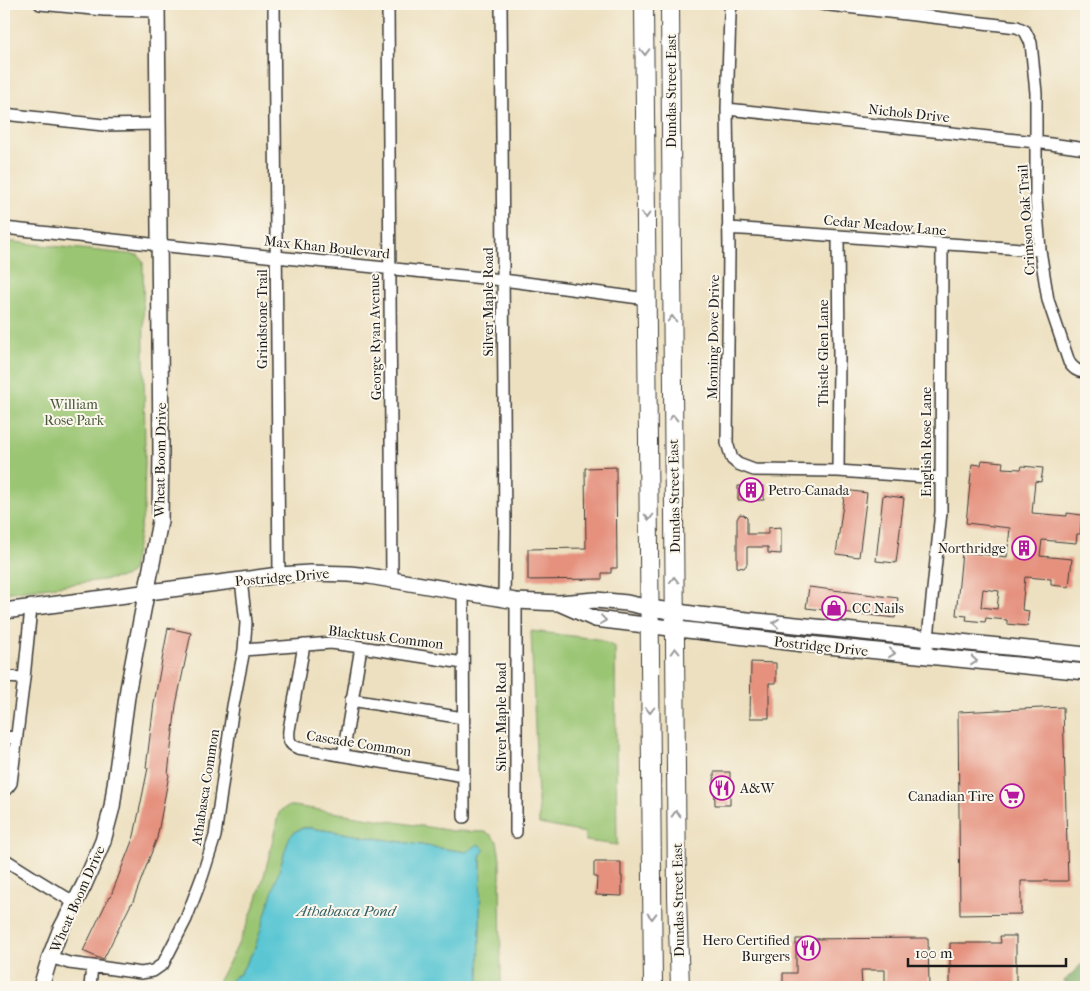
<svg xmlns="http://www.w3.org/2000/svg" width="1090" height="991" viewBox="0 0 1090 991" font-family="'IM FELL French Canon',serif">
<style>
.green{fill:#9ac572;stroke:#5b7047}
.forest{fill:#7baa64;stroke:#4c6340}
.water{fill:#5ac6d3;stroke:#3b7178}
.building{fill:#e5917e;fill-rule:evenodd}
.lines{fill:none;stroke-linecap:round;stroke-linejoin:round}
.street-casing{stroke:#3b3935;stroke-width:14}
.secondary-casing{stroke:#3b3935;stroke-width:18}
.primary-casing{stroke:#3b3935;stroke-width:20}
.street{stroke:#fff;stroke-width:11}
.secondary{stroke:#fff;stroke-width:15}
.primary{stroke:#fff;stroke-width:18}
.oneway{stroke:#999}
.labels{text-anchor:middle;stroke-width:4;stroke-linejoin:round;paint-order:stroke}
.street-label{font-size:14px;fill:#1c1c1c;stroke:#fbf7ec}
.park-label{font-size:14px;fill:#48573a;stroke:#fbf7ec}
.poi-label{font-size:14px;fill:#1c1c1c;stroke:#fbf7ec;text-anchor:start}
.water-label{font-size:15px;font-style:italic;fill:#356065;stroke:#fbf7ec}
</style>
<rect width="100%" height="100%" fill="#fbf7ec"/>
<filter id="ink" filterUnits="userSpaceOnUse"><feTurbulence type="fractalNoise" baseFrequency=".02" numOctaves="2"/><feDisplacementMap in="SourceGraphic" scale="10" xChannelSelector="R" yChannelSelector="G"/><feConvolveMatrix kernelMatrix="1 2 1 2 8 2 1 2 1" color-interpolation-filters="sRGB"/></filter>
<filter id="wash" filterUnits="userSpaceOnUse"><feTurbulence type="fractalNoise" baseFrequency=".0096" numOctaves="4" result="noise"/><feDisplacementMap in="SourceGraphic" scale="20" xChannelSelector="R" yChannelSelector="G"/><feGaussianBlur stdDeviation="1.12" result="paint"/><feColorMatrix in="noise" values="0 0 0 0 0 0 0 0 0 0 0 0 0 0 0 0 0 1.4 0 .05"/><feComposite in="paint" operator="in"/></filter>
<g filter="url(#wash)">
<rect width="100%" height="100%" fill="#ede0c0"/>
<path class="green" d="M4 241 138 255 143 261 145 456 144 510 132 571 125 577 4 593Z
M531 631 597 639 615 647 617 845 586 841 585 833 539 824Z
M289 806H294L453 831 486 832 491 835 497 841 500 859 501 987H479L481 854 485 850 466 852 310 828H303L297 830 255 948 240 974 234 977 233 987H234H215C234 955 250 922 261 886 268 863 273 839 278 815L281 810Z"/>
<path class="forest" d="M1086 960V987L1063 982Z"/>
<path class="water" d="M303 828H310L466 852 479 844 485 850 481 854 479 987H233L231 980 234 977 240 974 255 948 289 838C293 832 297 830 303 828Z"/>
<g id="blocks">
<path class="building" d="M982 460 1003 462 1002 468 1021 469 1022 466 1043 468 1041 482 1035 481 1032 513 1067 516V513L1082 515 1080 534H1077L1076 543 1042 540 1040 556 1072 559 1069 587 1051 585V579L1025 577 1022 610 1029 611 1027 626 1007 624V620L986 618 985 622 966 620 967 616 956 615 962 552 1007 557 1010 528 966 523 972 464 981 465ZM983 589 999 591 997 609 981 607Z
M616 467 617 568H611V573H602V579L528 580V549L586 548 585 468Z
M738 486H764V500H738Z
M845 490 867 493 859 557 836 554Z
M883 495 904 498 896 563 876 561Z
M740 514 744 515 747 518V534H768V528L781 527V554L768 553V547H747V564L744 568 737 567V519Z
M809 587 898 598 895 618 806 608Z
M168 628 191 633 176 705 168 774 169 775 157 838 132 904H131L103 960 83 951 109 897 110 898 134 836 148 768H146L154 703Z
M751 662 776 663V683H769V718H750Z
M1063 707 1068 881H1021V914L960 915 958 712Z
M714 772H730V805H715Z
M594 862H621V876H622V896L596 895 597 877H594Z
M1000 936H1016V987H950V943H1001Z
M928 938 929 987H885V970H861L862 987H783V973H796V939Z"/>
</g>
</g>
<g filter="url(#ink)">
<use href="#blocks" fill-opacity="0" stroke="#3b3935" stroke-width="1"/>
<g class="lines">
<g class="street-casing">
<path id="street" d="M40 4 104 10 157 11
M274 4 279 575
M388 4 392 580
M501 4 505 529 504 599
M733 4 730 10V14L727 109 729 251 727 443 732 459 738 464 754 470 838 471 941 478
M821 4 1017 27 1025 31 1031 43 1036 93V200L1040 250 1048 300 1069 362C1073 369 1078 372 1086 372
M727 109 1036 142 1086 149
M4 114 103 125 158 124
M4 228 178 247 503 280 647 299
M728 228C832 235 936 244 1040 250
M838 471 839 356 838 236
M463 592 464 817
M516 601V832
M304 645 289 730C288 739 289 745 298 748L464 776
M244 650 331 643 361 647 463 663
M926 657 941 512 942 244
M4 677 24 678
M351 700 463 718
M4 737 17 738
M343 755 361 647
M4 791 8 787 11 783 24 678 31 608
M4 859 34 878 75 903
M50 957 69 963 92 966 141 973 153 971 163 964 186 919 202 877 215 836 233 706 244 650 246 623 241 580
M90 987 92 966"/>
</g>
<g class="secondary-casing">
<path id="secondary" d="M561 604 595 619 804 644
M4 611 279 575 310 573 349 574 369 576 516 601 559 603 596 600 627 603 650 608 699 615 1086 655
M808 644 1086 672
M41 987 50 957 60 931 84 885 95 860 103 841 112 807 128 689 160 521 161 452 157 4"/>
</g>
<g class="primary-casing">
<path id="primary" d="M644 4 653 987
M670 4 677 897 680 987"/>
</g>
<use href="#street" class="street"/>
<use href="#secondary" class="secondary"/>
<use href="#primary" class="primary"/>
</g>
<defs><path id="oneway-chevron" d="M-2-3.5L2.5 0L-2 3.5" fill="none" stroke-width="1.6" stroke-linecap="round" stroke-linejoin="round" transform="scale(1.25)"/></defs>
<g class="oneway">
<use href="#oneway-chevron" transform="translate(645 52) rotate(89)"/>
<use href="#oneway-chevron" transform="translate(646 215) rotate(89)"/>
<use href="#oneway-chevron" transform="translate(672 319) rotate(-90)"/>
<use href="#oneway-chevron" transform="translate(673 418) rotate(-91)"/>
<use href="#oneway-chevron" transform="translate(649 517) rotate(90)"/>
<use href="#oneway-chevron" transform="translate(674 580) rotate(-90)"/>
<use href="#oneway-chevron" transform="translate(603 620) rotate(7)"/>
<use href="#oneway-chevron" transform="translate(776 623) rotate(-174)"/>
<use href="#oneway-chevron" transform="translate(675 651) rotate(-91)"/>
<use href="#oneway-chevron" transform="translate(892 653) rotate(6)"/>
<use href="#oneway-chevron" transform="translate(974 661) rotate(5)"/>
<use href="#oneway-chevron" transform="translate(650 710) rotate(90)"/>
<use href="#oneway-chevron" transform="translate(676 814) rotate(-91)"/>
<use href="#oneway-chevron" transform="translate(652 916) rotate(89)"/>
</g>
</g>
<defs>
<g id="building-ring" transform="scale(1.25)"><circle r="9.5" fill="#fbf7ec" stroke="#b5179e" stroke-width="1.5"/><path d="M-4-6H4V6H1V3H-1V6H-4ZM-2.5-4.3h1.7v1.8h-1.7ZM.8-4.3h1.7v1.8H.8ZM-2.5-1h1.7V.8h-1.7ZM.8-1h1.7V.8H.8Z" fill="#b5179e"/></g>
<g id="shop-ring" transform="scale(1.25)"><circle r="9.5" fill="#fbf7ec" stroke="#b5179e" stroke-width="1.5"/><path d="M-5-2.5h2.3a2.7 3.5 0 0 1 5.4 0H5L5.5 6h-11ZM-1.5-2.5h3a1.5 2.3 0 0 0-3 0Z" fill="#b5179e"/></g>
<g id="restaurant-ring" transform="scale(1.25)"><circle r="9.5" fill="#fbf7ec" stroke="#b5179e" stroke-width="1.5"/><path d="M-5-6h1v4h1v-4h1v4h1v-4h1v5L-1.5 .5V6h-2V.5L-5-1ZM5-6V6H3V1.5H1.5Q1.5-4 5-6Z" fill="#b5179e"/></g>
<g id="supermarket-ring" transform="scale(1.25)"><circle r="9.5" fill="#fbf7ec" stroke="#b5179e" stroke-width="1.5"/><path d="M-6-5.5h2.5l.6 2H6L4.5 2H-2.5L-4.4-4H-6ZM-1.5 3.2a1.3 1.3 0 1 0 .1 0ZM3 3.2a1.3 1.3 0 1 0 .1 0Z" fill="#b5179e"/></g>
</defs>
<g fill-rule="evenodd">
<use href="#building-ring" x="751" y="490"/>
<use href="#building-ring" x="1024" y="548"/>
<use href="#shop-ring" x="834" y="608"/>
<use href="#restaurant-ring" x="722" y="788"/>
<use href="#supermarket-ring" x="1012" y="796"/>
<use href="#restaurant-ring" x="808" y="948"/>
</g>
<g class="labels">
<g class="street-label">
<text transform="translate(671 91) rotate(-90)" y="5">Dundas Street East</text>
<text transform="translate(909 113) rotate(6)" y="5">Nichols Drive</text>
<text transform="translate(1026 220) rotate(-94)" y="5">Crimson Oak Trail</text>
<text transform="translate(885 225) rotate(5)" y="5">Cedar Meadow Lane</text>
<text transform="translate(327 247) rotate(6)" y="5">Max Khan Boulevard</text>
<text transform="translate(488 302) rotate(-90)" y="5">Silver Maple Road</text>
<text transform="translate(262 319) rotate(-90)" y="5">Grindstone Trail</text>
<text transform="translate(375 337) rotate(-91)" y="5">George Ryan Avenue</text>
<text transform="translate(713 337) rotate(-89)" y="5">Morning Dove Drive</text>
<text transform="translate(823 353) rotate(-90)" y="5">Thistle Glen Lane</text>
<text transform="translate(926 442) rotate(-90)" y="5">English Rose Lane</text>
<text transform="translate(160 460) rotate(-89)" y="5">Wheat Boom Drive</text>
<text transform="translate(674 496) rotate(-91)" y="5">Dundas Street East</text>
<text transform="translate(282 577) rotate(-5)" y="5">Postridge Drive</text>
<text transform="translate(386 637) rotate(7)" y="5">Blacktusk Common</text>
<text transform="translate(821 646) rotate(6)" y="5">Postridge Drive</text>
<text transform="translate(501 717) rotate(-90)" y="5">Silver Maple Road</text>
<text transform="translate(359 743) rotate(9)" y="5">Cascade Common</text>
<text transform="translate(205 787) rotate(-81)" y="5">Athabasca Common</text>
<text transform="translate(77 899) rotate(-66)" y="5">Wheat Boom Drive</text>
<text transform="translate(678 900) rotate(-91)" y="5">Dundas Street East</text>
</g>
<g class="park-label">
<text x="74" y="409">William<tspan x="74" dy="16">Rose Park</tspan></text>
</g>
<g class="poi-label">
<text x="768" y="495">Petro-Canada</text>
<text x="1006" y="553" text-anchor="end">Northridge</text>
<text x="852" y="613">CC Nails</text>
<text x="740" y="793">A&amp;W</text>
<text x="994" y="801" text-anchor="end">Canadian Tire</text>
<text x="790" y="945" text-anchor="end">Hero Certified<tspan x="790" dy="16">Burgers</tspan></text>
</g>
<g class="water-label">
<text x="346" y="916">Athabasca Pond</text>
</g>
</g>
<rect width="1090" height="991" fill="none" stroke="#fbf7ec" stroke-width="20"/>
<path d="M908 958v8h158v-8" fill="none" stroke="#1c1c1c" stroke-width="2.5"/>
<text x="915" y="958" font-size="15" fill="#1c1c1c" stroke="#fbf7ec" stroke-width="4" paint-order="stroke">100 m</text>
</svg>
